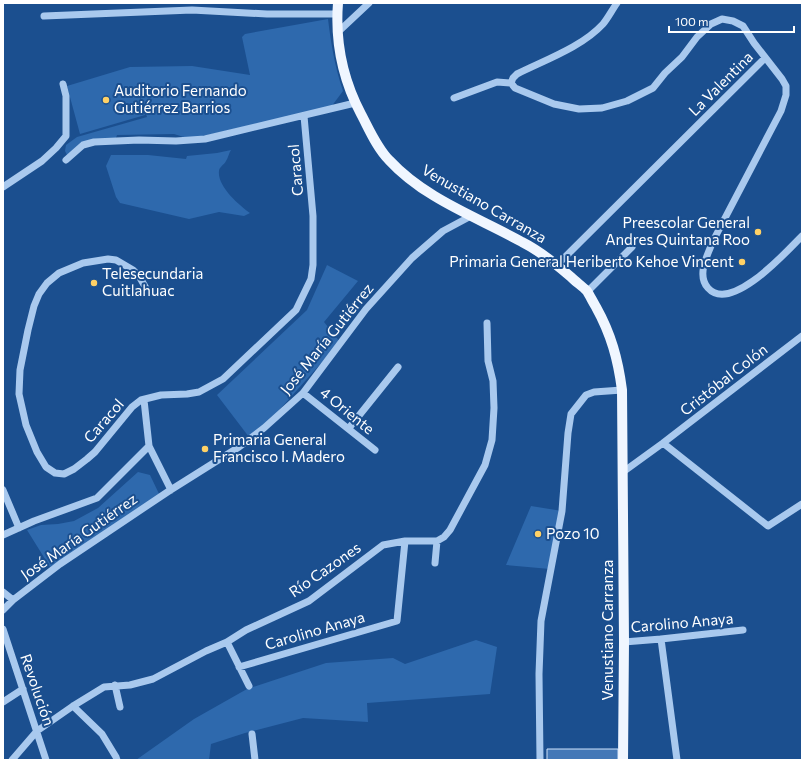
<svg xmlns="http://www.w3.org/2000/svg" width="805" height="763" viewBox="0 0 805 763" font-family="Commissioner,sans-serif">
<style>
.green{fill:#2e69ad}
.building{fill:#4478b7;stroke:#cfe3fa}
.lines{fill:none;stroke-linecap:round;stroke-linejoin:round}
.minor{stroke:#a9c9ee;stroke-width:7}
.major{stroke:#f0f6ff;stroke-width:10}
.poi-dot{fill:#ffd166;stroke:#1b4f8f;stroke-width:1.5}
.labels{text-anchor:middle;stroke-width:4;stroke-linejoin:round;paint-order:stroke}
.street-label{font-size:15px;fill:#fff;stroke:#1b4f8f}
.poi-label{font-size:15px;fill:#fff;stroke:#1b4f8f;text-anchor:start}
</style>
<rect width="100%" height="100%" fill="#1b4f8f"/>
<path class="green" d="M328 19C331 44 335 67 343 91L331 107 190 139 174 134 117 135 115 141 83 146 67 155 65 151 66 145 77 137 147 117 136 83 145 115 80 134 67 86 130 67 192 66 250 75 242 37 245 34Z
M231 150C229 153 228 158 226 161 224 165 219 167 219 171 217 186 239 205 250 213L244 216 219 212 189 219 120 203 116 197 106 166 111 155H148L186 159 187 156 217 153Z
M327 265 358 281 324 322 340 342 264 427 249 437 217 395 307 310Z
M138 472 150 475 161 498 50 567 27 530 41 525 58 524 74 521 98 508Z
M531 506 562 511 550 569 506 565Z
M476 640 497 647 490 694 367 703 368 722 303 718 245 733 211 744 209 760H136L194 719 247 689 326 663 393 658 405 664Z"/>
<path class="building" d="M547 749H618V760H547Z"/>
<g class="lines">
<path class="minor" d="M44 16 192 10 267 14H337
M337 33 369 3
M511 83 515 88 554 104 579 109 602 108 627 101 653 88 665 73 682 57 697 37 711 24 722 19 733 21 743 26 754 43 782 79 786 86V95L781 111 713 241C708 254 696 275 708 288 731 314 787 251 802 236
M511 83 513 78 517 74C545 60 582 47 603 24 608 18 612 10 617 3
M454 98 497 82 511 83
M66 160 83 145 94 142 139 140 176 141 205 139 355 103
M3 187 42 161 56 148 66 136V96L63 84
M557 265 765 58
M147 290 139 276 133 270 116 260 108 259 83 263 59 273 47 283 39 294 34 306 28 330 20 370 19 394 26 425 37 452 46 467 55 473 64 474 74 469 87 459 95 452 132 407 141 400 161 395 187 394 199 392 223 379 296 310 311 279 313 265V216L304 116
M587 292 632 247
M303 393 375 450
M144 400 149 446 171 490
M349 428 398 367
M663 443 768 526 802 504
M623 472 663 443 802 336
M3 490 19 528
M3 535 34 521 97 498 149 446
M435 563 437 541
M3 592 13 600
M3 610 13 600 60 564 169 491 239 447 264 428 303 393 366 309 412 258 443 231 471 216
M3 629 46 760
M661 639 677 760
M227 642 249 686
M624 642 661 639 743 630
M239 667 397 621 405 541
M115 685 120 707
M3 702 23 689
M73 706 102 734 116 757 117 760
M252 734 255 760
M12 760 37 731 73 706 104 687 130 685 153 679 206 651 227 642 246 630 309 601 383 545 405 541H437L444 537 450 530 485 465 492 440 494 408 493 381 488 361 487 323
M540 760 539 674 541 621 562 511 568 433 571 414 586 395 594 392 622 390"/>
<path class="major" d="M338 3C335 42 343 80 361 114 369 129 377 148 389 160 425 199 477 217 522 242 540 251 556 264 571 277 576 282 582 286 587 291 590 296 593 302 596 307 611 334 618 359 622 390L624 642 623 760"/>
</g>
<g class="poi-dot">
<circle cx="106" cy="100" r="4"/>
<circle cx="758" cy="232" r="4"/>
<circle cx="742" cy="262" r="4"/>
<circle cx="94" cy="283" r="4"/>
<circle cx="205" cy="449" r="4"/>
<circle cx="538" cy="534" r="4"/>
</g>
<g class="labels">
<g class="street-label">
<text transform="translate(721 84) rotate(-45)" y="5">La Valentina</text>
<text transform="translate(296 170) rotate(-95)" y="5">Caracol</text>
<text transform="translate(484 204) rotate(30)" y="5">Venustiano Carranza</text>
<text transform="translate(327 339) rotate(-51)" y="5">José María Gutiérrez</text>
<text transform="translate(724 380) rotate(-38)" y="5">Cristóbal Colón</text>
<text transform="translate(347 411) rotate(39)" y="5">4 Oriente</text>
<text transform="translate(104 421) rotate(-49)" y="5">Caracol</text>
<text transform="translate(79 537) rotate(-35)" y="5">José María Gutiérrez</text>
<text transform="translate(325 570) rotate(-35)" y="5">Río Cazones</text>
<text transform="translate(682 623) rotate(-5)" y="5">Carolino Anaya</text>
<text transform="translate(608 630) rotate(-90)" y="5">Venustiano Carranza</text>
<text transform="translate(315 631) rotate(-16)" y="5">Carolino Anaya</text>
<text transform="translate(37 690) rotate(71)" y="5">Revolución</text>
</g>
<g class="poi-label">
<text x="114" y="96">Auditorio Fernando<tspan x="114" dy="17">Gutiérrez Barrios</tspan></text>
<text x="750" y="228" text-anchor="end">Preescolar General<tspan x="750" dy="17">Andres Quintana Roo</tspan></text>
<text x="734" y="267" text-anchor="end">Primaria General Heriberto Kehoe Vincent</text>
<text x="102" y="279">Telesecundaria<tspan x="102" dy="17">Cuitlahuac</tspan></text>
<text x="213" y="445">Primaria General<tspan x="213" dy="17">Francisco I. Madero</tspan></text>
<text x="546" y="539">Pozo 10</text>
</g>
</g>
<rect width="805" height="763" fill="none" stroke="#ffffff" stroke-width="8"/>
<path d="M669 26v6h125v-6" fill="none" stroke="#ffffff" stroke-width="2"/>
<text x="675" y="26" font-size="12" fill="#ffffff" stroke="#1b4f8f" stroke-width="3" paint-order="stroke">100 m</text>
</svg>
